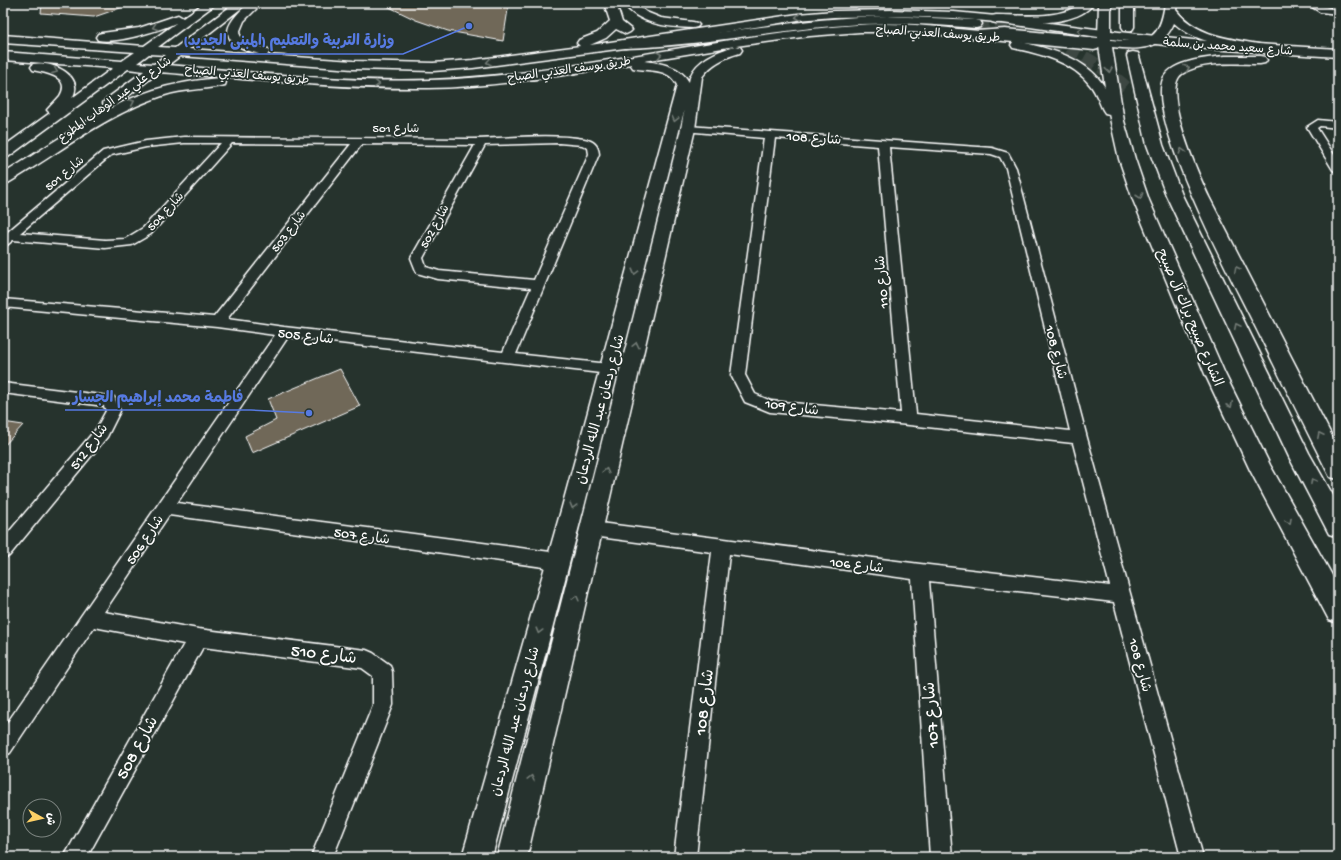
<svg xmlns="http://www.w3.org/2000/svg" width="1341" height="860" viewBox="0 0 1341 860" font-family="'Gochi Hand','Playpen Sans Arabic',sans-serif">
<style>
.building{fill:#6f6758;stroke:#fff}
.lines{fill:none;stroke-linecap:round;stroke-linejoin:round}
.primary-tunnel{stroke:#3c4742;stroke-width:13;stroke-dasharray:13 6;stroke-linecap:butt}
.street-casing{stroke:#fff;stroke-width:3}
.secondary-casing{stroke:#fff;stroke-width:3}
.primary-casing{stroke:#fff;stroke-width:3}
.street{fill:#26332d;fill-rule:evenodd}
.secondary{fill:#26332d;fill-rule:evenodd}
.primary{fill:#26332d;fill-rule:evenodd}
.oneway{stroke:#727a76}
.labels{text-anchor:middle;stroke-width:3.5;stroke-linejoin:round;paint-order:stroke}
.far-street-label{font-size:12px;fill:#fff;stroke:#26332d}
.street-label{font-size:14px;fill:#fff;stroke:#26332d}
.near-street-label{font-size:17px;fill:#fff;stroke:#26332d}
.leader{fill:none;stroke:#567ae2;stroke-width:1.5}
.callout-dot{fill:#567ae2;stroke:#26332d;stroke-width:1.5}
.callout-label{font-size:15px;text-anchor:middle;font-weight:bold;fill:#567ae2;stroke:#26332d;stroke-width:3.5;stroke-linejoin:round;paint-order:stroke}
</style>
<rect width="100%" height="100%" fill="#26332d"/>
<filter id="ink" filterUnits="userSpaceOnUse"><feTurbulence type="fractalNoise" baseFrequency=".025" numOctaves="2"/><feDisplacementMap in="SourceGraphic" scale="8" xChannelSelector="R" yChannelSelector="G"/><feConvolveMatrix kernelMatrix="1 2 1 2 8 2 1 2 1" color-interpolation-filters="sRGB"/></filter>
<g filter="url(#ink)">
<path class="building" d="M42 3H129V5L94 17 41 13Z
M381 3H509L503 41 448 31 416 20Z
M340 369 360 406 252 453 245 436 276 420 268 399Z
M3 422 23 425 3 447Z"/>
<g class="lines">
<path class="primary-tunnel" d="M976 24C1036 34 1082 47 1128 89
M1128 27 1133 56"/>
<g class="street-casing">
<path id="street" d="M1306 3C1317 3 1327 8 1338 10V14L1320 12Z
M1318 120 1338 122V128L1320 126 1317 128 1338 161V173L1333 170 1307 127Z
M688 126 992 148 1008 153 1016 168 1087 438 1203 857H1181L1114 602 929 581 952 857H930L912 579 729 554 696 857H674L712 552 592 536 586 534 584 529 586 524 592 522 920 564 1110 586 1073 443 909 425 770 412 745 402 731 375 764 138 684 131 683 129 684 127ZM775 138 878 146 901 413 771 401 755 394 745 375ZM889 147 991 154 1000 157 1006 168 1070 431 916 414Z
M184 137C278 138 372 138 466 139 504 139 547 133 584 139 594 141 598 145 599 154L516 354 609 364 614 365 616 369 614 373 609 374 288 337 177 503 558 553 564 556 567 561 564 566 558 569 169 515 104 612 198 629 366 650 373 653 390 665 392 672 393 705 333 857H311L373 705V676L362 668 203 647 87 857H64L184 644 94 627 10 753 3 756V729L275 335 217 327 3 307V299L214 317 351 144 232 143 151 234 132 245 105 248 13 240 7 245 3 246V236L103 151 146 141ZM184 143H221L143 228 125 239 105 240 20 233 111 155 146 147ZM559 143 582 145 588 148 589 154 534 280 439 271 426 267 423 258 485 145ZM362 144 475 145 411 258 417 273 438 279 531 288 503 352 284 327 227 319Z
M3 383 109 396 114 397 120 411 107 437 9 556 3 558V539L96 429 106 411 104 406 3 393Z"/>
</g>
<g class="secondary-casing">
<path id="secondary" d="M204 3H217L158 47 175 48 235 3H248L189 49 259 54C219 43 220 28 249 3H262L244 21 239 33C243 44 258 46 268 49L270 52 267 55 353 61 433 63 473 60 580 46 577 43 579 40 597 33 610 21 604 3H616L622 22 632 30 630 32 626 34 616 29 606 38 590 45 798 14 834 11 891 10 954 12 996 16 1119 32 1193 40 1338 49V57L1193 48 1119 40 996 22 954 18 891 16 834 17 798 20 625 48 473 68 433 71 353 69 180 56 168 65C253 72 344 83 430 80 573 75 713 35 856 25 894 22 931 26 968 30 1010 34 1052 38 1094 42L1098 43 1100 46 1098 49 1094 50 912 32H860L810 36 736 46 740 47 742 50 740 53C725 57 711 64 702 77L695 129 527 857H497L681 129 684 111 584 507 492 857H462L562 507 677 85C668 67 649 72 633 68L631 65 632 64C565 75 496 87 428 88 338 89 248 79 159 72L115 106H105L103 103 105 100 144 71 128 69 8 157 3 158V147L50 113 47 110C51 105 56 101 60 96 72 76 45 73 33 70L31 67 33 64C51 60 86 76 72 98L113 68 3 60V52L122 61 135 52 3 43V35L144 46 176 23C158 31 116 44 98 40L96 37 98 34 102 33 139 28 178 15 183 18ZM735 46C718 51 692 61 689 82 680 66 661 63 644 61ZM149 54 166 55 154 64 137 63Z
M623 3H635L646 12 661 18 693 22 697 23 699 25 697 27 693 28C668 27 639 25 623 3Z
M220 78 225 79 226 82 225 85C205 90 184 89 165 95 108 113 59 153 8 183L3 185V174C52 144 99 108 154 90 176 83 198 80 220 78Z"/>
</g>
<g class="primary-casing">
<path id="primary" d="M1081 3H1094C1077 28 1023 22 996 23L992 22 990 19 992 16 996 15C1020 15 1062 20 1081 3Z
M1099 3H1111V40C1147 43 1160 42 1165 3H1177L1176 10C1199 40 1239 39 1273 47L1274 50 1273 53 1268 54C1236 46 1199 46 1174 23 1162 51 1138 50 1112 47L1124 121 1135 159 1149 200 1225 374 1270 465 1338 586V623L1329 620 1250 470 1205 374 1133 200 1119 159 1109 114 1105 113 1103 110C1099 102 1096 92 1090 85 1072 61 1040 54 1013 48L1011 45 1013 42 1017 41C1050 49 1086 57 1105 87L1099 46 1005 37 977 39 973 38 971 35 973 32 977 31 1005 29 1098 38Z
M1122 3H1134V27L1132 30H1124L1122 27Z
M887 16 976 20 980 21 982 24 980 27 976 28C929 24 881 21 833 26 764 32 695 46 625 48L621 47 619 44 621 41 625 40C713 38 799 17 887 16Z
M1133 52 1138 53 1139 56 1163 145 1182 195 1309 453 1338 504V537L1329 534 1289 457 1166 195 1147 145 1127 56 1128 53Z
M1225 56H1260L1265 57 1267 60 1265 63 1260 64C1236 64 1203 60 1182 74 1160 89 1199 176 1209 197L1338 448V479L1330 477C1306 430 1283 383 1260 336 1238 291 1146 122 1163 79 1171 60 1208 58 1225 56Z"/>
</g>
<use href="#street" class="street"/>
<use href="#secondary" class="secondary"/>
<use href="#primary" class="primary"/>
</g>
<defs><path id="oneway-chevron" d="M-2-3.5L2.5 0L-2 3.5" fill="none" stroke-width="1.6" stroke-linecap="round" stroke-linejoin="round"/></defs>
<g class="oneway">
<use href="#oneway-chevron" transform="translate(798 17) rotate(174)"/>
<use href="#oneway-chevron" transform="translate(155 27) rotate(163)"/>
<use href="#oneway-chevron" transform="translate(1080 31) rotate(-172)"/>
<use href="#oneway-chevron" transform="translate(659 55) rotate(-10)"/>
<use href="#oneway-chevron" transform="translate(489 62) rotate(170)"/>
<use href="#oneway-chevron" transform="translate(1187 68) rotate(-20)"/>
<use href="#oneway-chevron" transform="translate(1109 70) rotate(81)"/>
<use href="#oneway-chevron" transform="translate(55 71) rotate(21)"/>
<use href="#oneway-chevron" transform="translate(377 84) rotate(2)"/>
<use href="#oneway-chevron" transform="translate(132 102) rotate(-24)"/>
<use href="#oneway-chevron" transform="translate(675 119) rotate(104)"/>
<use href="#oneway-chevron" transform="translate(1182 151) rotate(-108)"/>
<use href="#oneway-chevron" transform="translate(1140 196) rotate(71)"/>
<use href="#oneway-chevron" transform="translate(1237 269) rotate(-117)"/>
<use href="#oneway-chevron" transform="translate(635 272) rotate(105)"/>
<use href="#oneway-chevron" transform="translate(1237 326) rotate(-116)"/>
<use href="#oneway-chevron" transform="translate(636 345) rotate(-77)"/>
<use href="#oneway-chevron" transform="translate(1230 405) rotate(64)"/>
<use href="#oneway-chevron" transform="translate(1320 435) rotate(-117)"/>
<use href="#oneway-chevron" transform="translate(606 471) rotate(-77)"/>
<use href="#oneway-chevron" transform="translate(1313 481) rotate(-119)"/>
<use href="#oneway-chevron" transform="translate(573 506) rotate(105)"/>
<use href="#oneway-chevron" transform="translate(1289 521) rotate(62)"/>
<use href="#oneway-chevron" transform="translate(576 598) rotate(-76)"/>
<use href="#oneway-chevron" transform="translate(539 631) rotate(105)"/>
<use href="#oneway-chevron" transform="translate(531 778) rotate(-76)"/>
</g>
</g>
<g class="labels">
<g class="far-street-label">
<text transform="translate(938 33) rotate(4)" y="4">طريق يوسف العذبي الصباح</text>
<text transform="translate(1228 46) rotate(4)" y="4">شارع سعيد محمد بن سلمة</text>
<text transform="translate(569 69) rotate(-8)" y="4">طريق يوسف العذبي الصباح</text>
<text transform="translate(247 74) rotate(5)" y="4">طريق يوسف العذبي الصباح</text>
<text transform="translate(114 99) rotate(-36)" y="4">شارع علي عبد الوهاب المطوع</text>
<text x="396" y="132">شارع 501</text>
<text transform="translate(64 173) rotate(-40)" y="4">شارع 501</text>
<text transform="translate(165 211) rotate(-47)" y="4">شارع 504</text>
<text transform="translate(434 226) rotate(-61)" y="4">شارع 502</text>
<text transform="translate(288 231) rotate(-52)" y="4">شارع 503</text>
</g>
<g class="street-label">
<text transform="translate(814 137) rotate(4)" y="5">شارع 108</text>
<text transform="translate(881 282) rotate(-95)" y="5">شارع 110</text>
<text transform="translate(1191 317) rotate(67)" y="5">الشارع صبيح براك آل صبيح</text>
<text transform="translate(306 335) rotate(7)" y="5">شارع 505</text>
<text transform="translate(1057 352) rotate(76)" y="5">شارع 108</text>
<text transform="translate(792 406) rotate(8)" y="5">شارع 109</text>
<text transform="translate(599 409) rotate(-75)" y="5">شارع ردعان عبد الله الردعان</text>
<text transform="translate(88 446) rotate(-53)" y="5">شارع 512</text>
<text transform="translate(362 535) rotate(8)" y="5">شارع 507</text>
<text transform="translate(144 539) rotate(-56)" y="5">شارع 506</text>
<text transform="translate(857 564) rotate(7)" y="5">شارع 106</text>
<text transform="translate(1141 665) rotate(75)" y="5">شارع 108</text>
<text transform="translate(514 721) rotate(-75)" y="5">شارع ردعان عبد الله الردعان</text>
</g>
<g class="near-street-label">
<text transform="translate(324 653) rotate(7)" y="6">شارع 510</text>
<text transform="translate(703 702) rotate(-83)" y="6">شارع 108</text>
<text transform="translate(930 715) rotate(-94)" y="6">شارع 107</text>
<text transform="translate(136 747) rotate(-61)" y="6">شارع 508</text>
</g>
</g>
<path class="leader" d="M469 26L403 54H176M309 413L251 410H65"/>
<g class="callout-dot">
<circle cx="469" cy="26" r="4"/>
<circle cx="309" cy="413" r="4"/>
</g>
<g class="callout-label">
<text x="289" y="45">وزارة التربية والتعليم (المبنى الجديد)</text>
<text x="158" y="402">فاطمة محمد إبراهيم الجسار</text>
</g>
<rect width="1341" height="860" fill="none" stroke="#26332d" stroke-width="16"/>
<rect x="8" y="8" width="1325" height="844" fill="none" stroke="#fff" stroke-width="1.5" filter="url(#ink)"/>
<g transform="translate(42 818) rotate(98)"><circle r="19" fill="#26332d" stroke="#7d8581"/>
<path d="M0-3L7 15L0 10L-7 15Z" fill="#ffd166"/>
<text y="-6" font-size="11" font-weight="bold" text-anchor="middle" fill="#ffffff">ش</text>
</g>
</svg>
